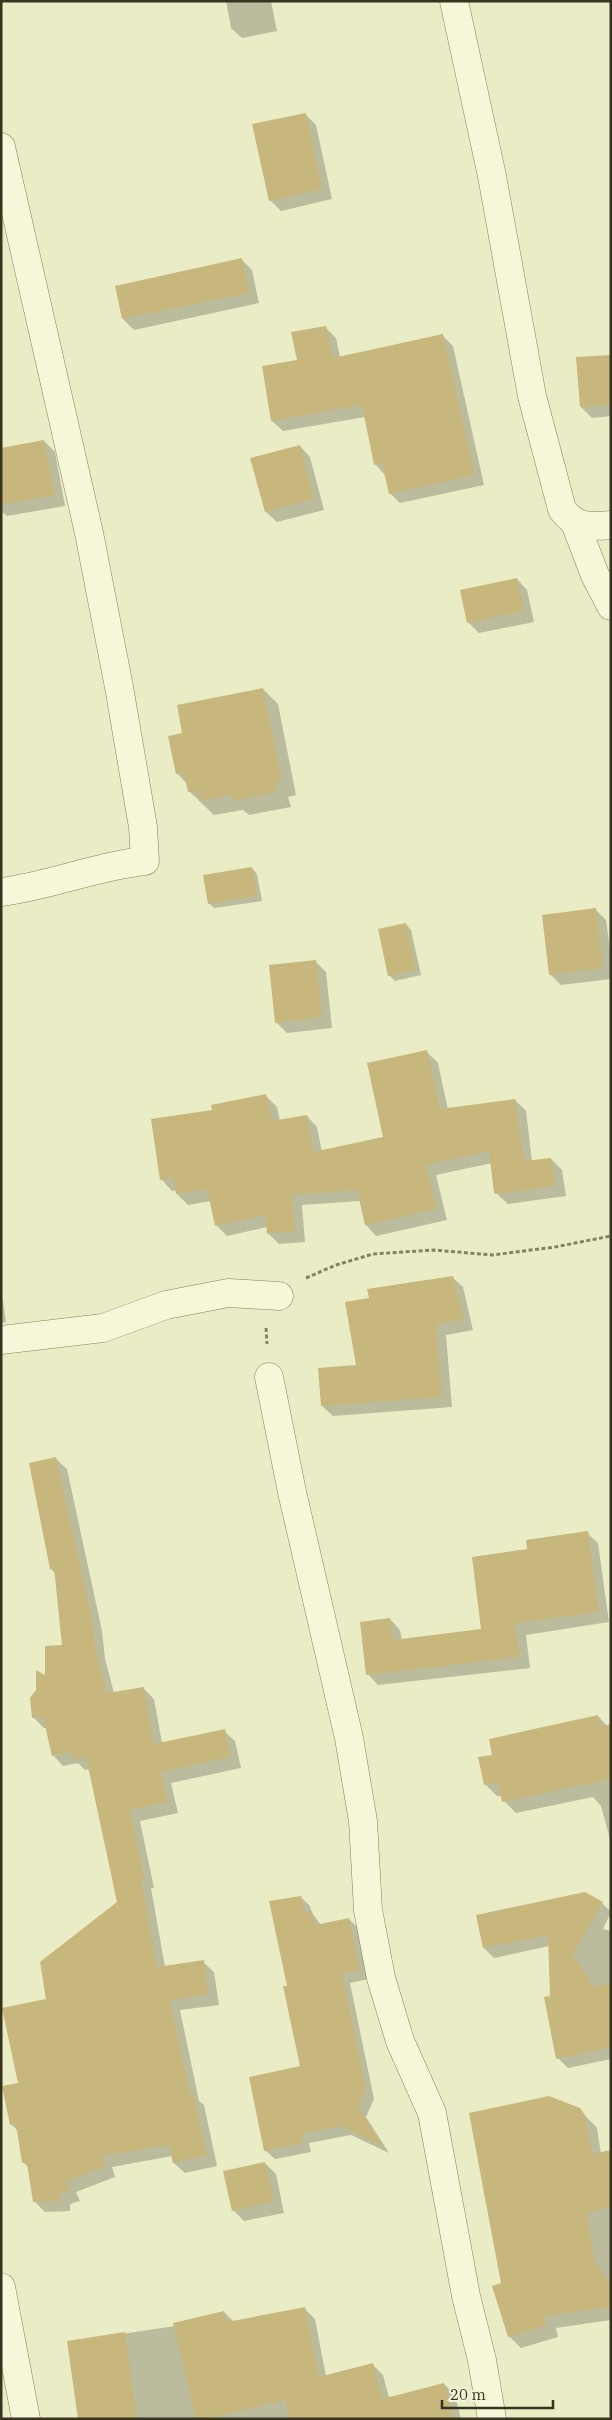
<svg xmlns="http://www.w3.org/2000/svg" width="612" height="2420" viewBox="0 0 612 2420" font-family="'IBM Plex Serif',serif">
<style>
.shadow{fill:#0003}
.building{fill:#c8b77d}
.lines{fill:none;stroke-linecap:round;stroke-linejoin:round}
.minor-casing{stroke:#86825c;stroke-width:29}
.path{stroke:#86825c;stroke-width:3;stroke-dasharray:4 2.5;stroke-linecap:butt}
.minor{stroke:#f5f7d8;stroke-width:28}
</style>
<rect width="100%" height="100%" fill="#eaecc5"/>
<path class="shadow" d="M226 1H271L277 31 242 38 231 28Z
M305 114 316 125 332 199 281 211 270 200Z
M242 260 252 270 259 303 134 330 123 319Z
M325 327 336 338 340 357 442 335 453 346 484 485 400 503 390 493 385 475 375 464 365 417 283 431 272 421 264 367 298 361Z
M611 356V416L592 418 581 407Z
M44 441 55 452 65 506 7 516 1 511V449Z
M300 446 310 457 324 510 277 522 266 512Z
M517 579 527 590 534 622 479 633 468 622Z
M263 689 278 704 296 795 288 797 291 807 249 815 243 810 214 815 189 791 187 784 177 773 184 734Z
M252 868 257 874 262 901 214 908 209 903Z
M595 909 606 920 611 957V979L561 985 550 974Z
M406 924 411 930 421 975 395 981 389 975Z
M315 961 326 972 332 1028 287 1033 276 1022Z
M427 1052 438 1063 448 1110 515 1100 526 1111 532 1161 551 1159 562 1170 566 1196 508 1204 495 1192 492 1163 436 1175 447 1220 376 1236 366 1225 360 1201 302 1205 305 1242 279 1244 268 1233 267 1227 227 1236 217 1226 211 1201 188 1205 177 1194V1190L172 1191 162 1180 152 1120 214 1111 266 1096 277 1107 280 1121 307 1116 317 1127 322 1152 384 1138Z
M452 1277 463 1287 473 1330 446 1335 452 1407 333 1416 322 1406 357 1366 370 1299Z
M1 1288 6 1322 1 1323Z
M56 1459 67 1469 102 1631 105 1659 114 1693 143 1688 154 1699 162 1743 224 1731 235 1741 241 1768 171 1783 178 1813 140 1821 154 1888H151L165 1967 203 1962 214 1972 219 2005 180 2010 199 2101 204 2105 217 2166 185 2173 174 2163 172 2156 112 2167 115 2177 76 2192 80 2201 70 2204V2211L45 2212 34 2201 29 2168 23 2162 18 2131 12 2125 19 2084 48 2000 118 1902 90 1769 85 1770 78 1763 63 1766 53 1755 46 1728H44L33 1717 47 1677 63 1646 56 1574 51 1569 31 1464Z
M587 1533 598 1543 609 1622 526 1635 530 1668 378 1685 368 1674 390 1619 400 1630 402 1641 483 1630 528 1551Z
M598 1716 607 1726 611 1725V1843L601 1806 593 1797 516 1813 504 1801 502 1796H497L485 1784 494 1756Z
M301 1897 310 1906 312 1913 321 1925 349 1919 358 1928 369 1979 350 1983 374 2099 366 2117 389 2153 351 2135 309 2143 311 2152 275 2159 265 2150 301 2067 288 1987Z
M602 1903 611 1912 603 1929 611 1931V2059L568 2068 558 2058 551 1997 549 1946 494 1958 484 1948 478 1916Z
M579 2109 597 2128 601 2154 611 2152V2320L556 2328 558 2337 521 2348 509 2336 502 2284Z
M265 2163 276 2174 284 2213 244 2221 233 2210Z
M304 2308 315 2319 326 2376 372 2364 383 2375 389 2398 444 2384 455 2395 461 2419H80L69 2342 175 2326 224 2312 234 2322Z"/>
<path class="building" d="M306 113 322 189 269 201 252 124Z
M242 258 249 293 122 319 115 286Z
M326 326 333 358 443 334 475 475 389 494 382 463 374 465 362 405 271 421 262 366 297 360 291 332Z
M611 355V405L580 407 576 357Z
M44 440 55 495 1 505V448Z
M300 445 314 499 265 512 250 458Z
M517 578 524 611 467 623 460 590Z
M263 688 282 780 275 782 277 792 233 801 231 795 199 801 197 790 188 792 184 773 176 774 168 736 182 733 177 705Z
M252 867 257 896 208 904 203 875Z
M596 908 603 968 549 975 542 915Z
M406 923 416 970 388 976 378 929Z
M316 960 322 1017 275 1023 269 965Z
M427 1050 440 1109 515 1099 524 1161 551 1158 556 1186 496 1194 494 1193 489 1151 426 1165 437 1209 365 1225 357 1190 292 1195 295 1231 267 1234 265 1215 215 1226 207 1189 176 1194 173 1178 160 1180 151 1119 212 1110 211 1105 266 1094 272 1121 307 1115 313 1152 383 1137 367 1063Z
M453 1276 464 1320 436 1324 442 1397 321 1406 318 1368 356 1365 345 1302 369 1298 367 1289Z
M56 1457 92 1620 95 1647 107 1693 144 1687 154 1744 225 1729 231 1757 161 1772 168 1802 130 1810 144 1877 141 1878 157 1967 204 1960 208 1994 170 2000 190 2094 193 2093 207 2155 173 2163 169 2145 102 2156 105 2167 66 2181 71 2191 60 2193 59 2201 33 2202 27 2163H22L16 2124 10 2125 2 2086 18 2083 2 2008 46 1999 40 1962 117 1902 86 1757 73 1760 71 1752 52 1756 43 1717 32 1718 30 1698 36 1690V1670L45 1675V1646L62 1645 54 1568 50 1569 29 1463Z
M588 1531 599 1612 517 1623 515 1624 520 1657 366 1675 360 1622 390 1618 393 1640 481 1629 472 1557 527 1549 526 1540Z
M598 1715 600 1727 611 1724V1779L502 1802 498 1782 484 1785 478 1757 492 1755 489 1739Z
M585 1892 603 1902 573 1954 594 1987 611 1983V2047L556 2059 544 1997 550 1996 548 1935 483 1948 476 1915Z
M301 1896 305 1913 312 1911 315 1925 349 1918 360 1970 342 1974 366 2089 358 2107 383 2146 341 2126 301 2134 303 2143 264 2151 249 2077 300 2066 283 1986H287L269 1901Z
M549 2096 580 2108 585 2115 592 2154 611 2150V2207L587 2212 595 2264 611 2283V2307L544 2316 547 2325 508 2337 492 2286 501 2283 469 2113Z
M265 2162 274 2202 232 2211 223 2171Z
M305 2307 319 2377 373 2363 382 2399 444 2383 454 2419H290L285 2400 205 2419H196L173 2323 224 2311 227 2322Z
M125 2332 137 2419H78L67 2341Z"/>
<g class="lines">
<g class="minor-casing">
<path id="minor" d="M454 1 492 176 532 396 562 509C575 528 590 527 611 525
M1 147 89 533 119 687 143 827 145 861C96 866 50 886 1 892
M575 523 595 575 611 606
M1 1340 103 1328 166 1305 228 1293 279 1296
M269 1377 292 1492 349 1738 363 1821 368 1910 381 1978 400 2041 432 2113 466 2296 482 2360 492 2419
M1 2287 26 2419"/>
</g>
<path class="path" d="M306 1278 336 1265 373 1254 434 1250 492 1255 555 1247 611 1236
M266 1328 267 1344"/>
<use href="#minor" class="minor"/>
</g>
<rect width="612" height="2420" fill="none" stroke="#37331f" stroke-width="5"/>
<path d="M442 2400v8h111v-8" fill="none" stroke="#37331f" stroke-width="2.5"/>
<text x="450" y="2400" font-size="15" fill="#37331f" stroke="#f2f4d5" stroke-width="4" paint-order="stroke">20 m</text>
</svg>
